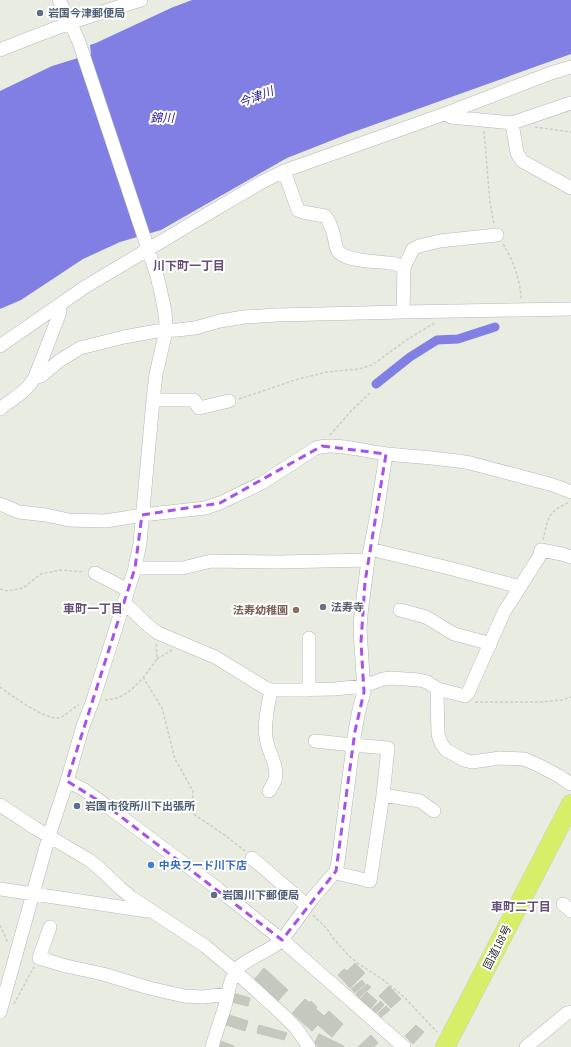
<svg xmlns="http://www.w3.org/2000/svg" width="571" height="1047" viewBox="0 0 571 1047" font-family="'PT Sans Narrow','Noto Sans JP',sans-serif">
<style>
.water{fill:#817fe3}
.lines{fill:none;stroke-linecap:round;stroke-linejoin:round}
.canal{stroke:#817fe3;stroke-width:9}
.building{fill:#c4c8bf;stroke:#c2c8ba}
.minor-casing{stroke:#bab4be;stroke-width:14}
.highway-casing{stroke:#ccc;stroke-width:20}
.path{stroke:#ccc;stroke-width:1.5;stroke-dasharray:3 2;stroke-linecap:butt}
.minor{stroke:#fff;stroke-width:13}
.highway{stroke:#d6ef69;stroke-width:19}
.marked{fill:none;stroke:#a752e8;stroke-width:3;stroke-dasharray:8 5;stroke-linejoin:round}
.service-dot{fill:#5c6f8a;stroke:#fff;stroke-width:1.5}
.worship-dot{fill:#6b7280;stroke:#fff;stroke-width:1.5}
.education-dot{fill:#8d6e63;stroke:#fff;stroke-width:1.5}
.shop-dot{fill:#3f7fe0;stroke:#fff;stroke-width:1.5}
.labels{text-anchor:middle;stroke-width:4;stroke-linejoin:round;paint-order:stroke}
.service-label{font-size:11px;font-weight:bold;fill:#4e5e75;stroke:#fff;text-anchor:start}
.worship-label{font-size:11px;font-weight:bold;fill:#5b616d;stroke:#fff;text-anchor:start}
.education-label{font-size:11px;font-weight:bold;fill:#785e54;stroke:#fff;text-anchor:end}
.shop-label{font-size:11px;font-weight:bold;fill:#366cbe;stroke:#fff;text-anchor:start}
.street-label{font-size:11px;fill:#2c2c2c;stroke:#fff}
.water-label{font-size:12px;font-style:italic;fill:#271b92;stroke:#fff}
.neighbourhood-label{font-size:12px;font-weight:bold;fill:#685179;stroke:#fff}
</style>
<rect width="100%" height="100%" fill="#e9ece1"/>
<path class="water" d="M192 0H571V54L348 134 287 158 161 230 120 242 83 259 21 300 0 309V91L52 66 91 54 90 45 96 43 171 8Z"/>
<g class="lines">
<path class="canal" d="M376 384 410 357 437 340 458 339 495 327"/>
</g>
<path class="building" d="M355 963 365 973 350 988 338 975 344 969 347 971Z
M264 968 288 990 277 1002 253 981Z
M362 980 365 984 355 993 351 989Z
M367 984 371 987 359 998 356 994Z
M389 986 401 999 391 1008 379 996Z
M367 992 377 1001 370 1009 360 999Z
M233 993 250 998 248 1006 231 1002Z
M305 999 310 1003 311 1001 317 1007 316 1009 324 1016 329 1011 343 1024 332 1037 318 1025 312 1031 292 1013Z
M381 1001 384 1005 376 1013 372 1009Z
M386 1006 390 1010 381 1017 378 1013Z
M226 1014 248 1021 245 1031 223 1024Z
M259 1025 287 1033 284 1040 257 1033Z
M416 1025 424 1032 413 1044 405 1036Z
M319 1034 344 1046V1047H319L314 1044Z
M371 1035 378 1043 374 1047H358Z
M218 1040 234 1046V1047H216Z"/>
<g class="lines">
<g class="minor-casing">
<path id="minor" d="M0 50C46 31 93 14 141 0
M447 113 451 117 512 123 571 103
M512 123 517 153 522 161 571 188
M284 171 298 210 303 212 325 216C330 222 332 228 334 236 335 240 335 247 338 251 346 262 376 261 389 263 394 263 399 265 404 267
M403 312 404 267 413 249 419 246 440 241 497 235
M0 346 85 287 209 213 262 182 284 171 447 113 551 73 571 67
M35 377 41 376 59 361 80 348 124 337 157 331 177 330 195 328 220 321 244 317 277 315 403 312 571 309
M153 400H194L199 408 229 401
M0 409C13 398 27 392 35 377L59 315 60 311 59 305
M0 504 19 512 46 515 69 520 105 521 125 518 142 515 205 508 220 503 262 483 316 448C335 442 367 452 387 454 415 457 443 458 470 463L553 485 571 492
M370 549 449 568 520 587
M135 568H183L211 561 279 562 368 560
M95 573 128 590
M124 603C136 612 145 625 158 633L215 657 264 687 271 690H280L335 689 364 686 383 679 391 678 419 680 427 682 438 689 465 696 468 693 504 612 539 557 541 550 562 554 571 557
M400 610 426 617 454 634 484 642 490 645
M309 638V690
M438 689 437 693 438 734 441 743 446 750 464 760 472 762 500 758 524 759 540 766 559 776 571 784
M315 741 353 745 388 748 383 795 370 881 340 874 336 871
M67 781 83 789 107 806 218 889 282 940 404 1047
M269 791C271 788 273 784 275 780 279 765 267 751 266 737 264 722 268 705 271 690
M383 795 420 801 434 811
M0 805 35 828 89 860 98 867 120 888 132 898 205 946 235 971 281 1013 296 1028 309 1047
M252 858 304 903 306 907
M0 889 147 911
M563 904 571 911
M50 927 39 958 66 966 103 974 149 988 184 996 203 997 228 994
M0 1012 49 836 67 781 83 726 93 700 135 568 140 543 153 400 156 374 166 331C167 312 161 294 157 276L79 42 74 31 59 0
M212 1047C216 1033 221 1019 225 1006 229 992 229 977 240 966 252 956 270 951 282 940L312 899 336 871 338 862 355 731 359 710 364 692 360 629 361 614 368 560 376 519 386 454
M526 1047 567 1013 571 1012"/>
</g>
<g class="highway-casing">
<path id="highway" d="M445 1047 571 804"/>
</g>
<path class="path" d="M535 127 571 132
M484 131 490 203 494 224
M503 244C513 260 520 279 521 298
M239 399 295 380 327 372 359 369 372 365 408 339 436 322
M330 435 352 410 371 392
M543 540C548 519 547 512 568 503
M0 589 8 591 23 588 41 574 60 570 84 572
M156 644 157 659 172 650
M143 677 162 708 175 759 193 791 192 813 226 836 245 851
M0 687C12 696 44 719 58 718 64 718 72 708 79 705
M105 700C109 700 113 699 117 698 134 692 147 673 157 659
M475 702H540L562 700 571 697
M313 915 328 930 332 937 350 957 359 964 382 979 403 996 437 1032
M0 925 8 943
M14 1004 34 967"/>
<use href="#minor" class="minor"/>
<use href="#highway" class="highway"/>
</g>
<path class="marked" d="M322 446 386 454 365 582 361 642 364 692 355 731 336 871 282 940 107 806 67 781 135 568 142 515 220 503Z"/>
<g class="service-dot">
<circle cx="40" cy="13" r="4"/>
<circle cx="77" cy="806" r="4"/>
<circle cx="214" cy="895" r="4"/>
</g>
<circle class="worship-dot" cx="323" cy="607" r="4"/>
<circle class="education-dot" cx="296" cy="610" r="4"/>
<circle class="shop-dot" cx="151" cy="865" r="4"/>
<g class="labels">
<g class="service-label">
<text x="48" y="17">岩国今津郵便局</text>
<text x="85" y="810">岩国市役所川下出張所</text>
<text x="222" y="899">岩国川下郵便局</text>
</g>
<g class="worship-label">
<text x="331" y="611">法寿寺</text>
</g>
<g class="education-label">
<text x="288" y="614">法寿幼稚園</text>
</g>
<g class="shop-label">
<text x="159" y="869">中央フード川下店</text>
</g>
<g class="street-label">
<text transform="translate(497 947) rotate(-63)" y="4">国道188号</text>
</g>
<g class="water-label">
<text transform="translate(256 97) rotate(-21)" y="4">今津川</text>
<text x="162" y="122">錦川</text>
</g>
<g class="neighbourhood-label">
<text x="189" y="270">川下町一丁目</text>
<text x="93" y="613">車町一丁目</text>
<text x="521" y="911">車町二丁目</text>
</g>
</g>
</svg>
